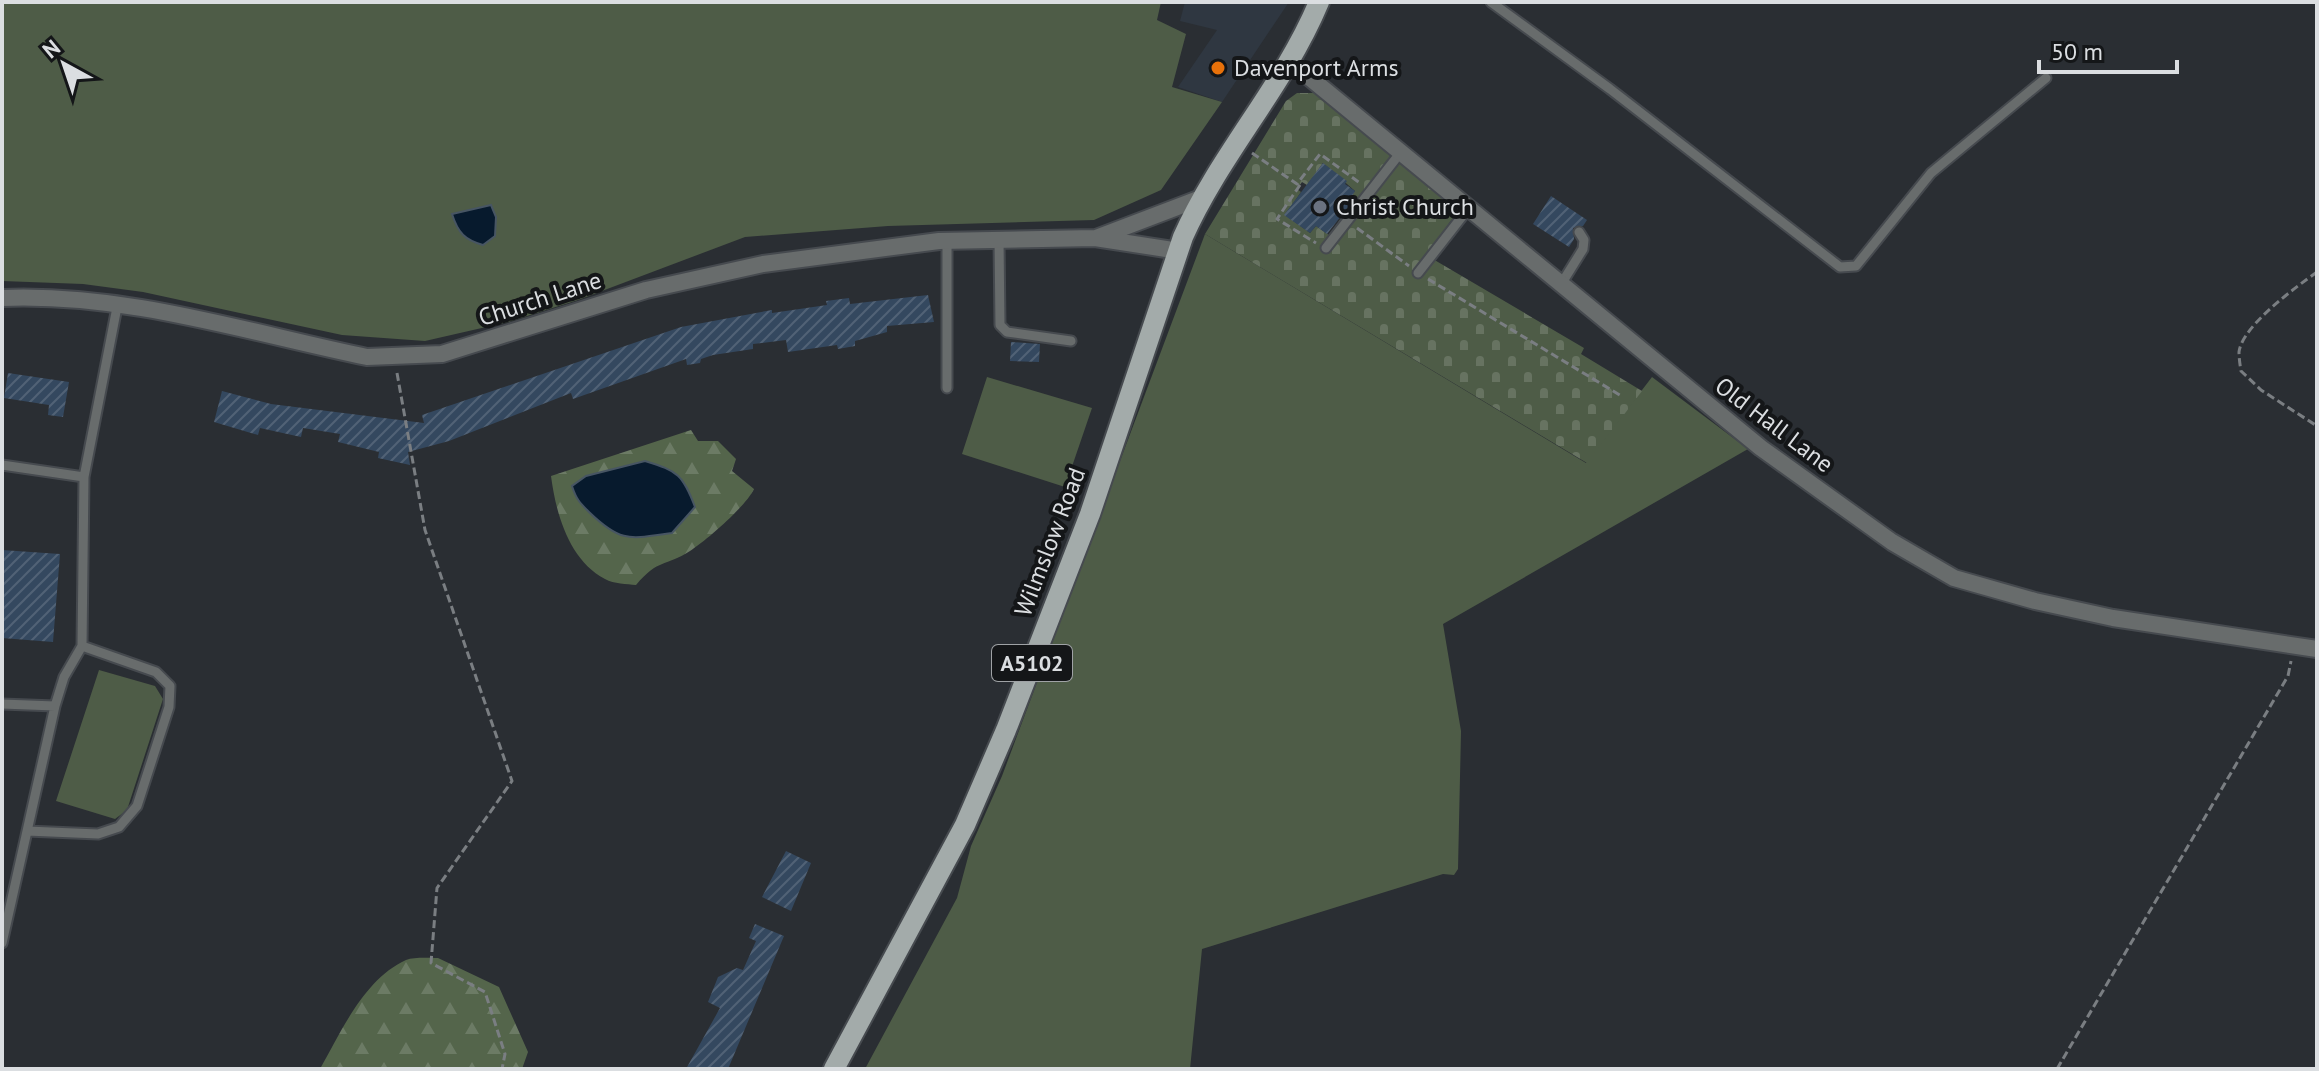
<svg xmlns="http://www.w3.org/2000/svg" width="2319" height="1071" viewBox="0 0 2319 1071" font-family="'PT Sans',sans-serif">
<style>
.built{fill:#2f3741}
.green{fill:#4e5c47}
.forest{fill:url(#forest-firs)}
.cemetery{fill:url(#cemetery-stones);fill-rule:evenodd}
.water{fill:#071a2d;stroke:#475563;stroke-width:2}
.building{fill:url(#building-hatch)}
.lines{fill:none;stroke-linecap:round;stroke-linejoin:round}
.service-casing{stroke:#464a4f;stroke-width:13}
.minor-casing{stroke:#464a4f;stroke-width:20}
.primary-casing{stroke:#464a4f;stroke-width:24}
.path{stroke:#7a7e82;stroke-width:3;stroke-dasharray:8 4;stroke-linecap:butt}
.service{stroke:#686c6c;stroke-width:9}
.minor{stroke:#686c6c;stroke-width:16}
.primary{stroke:#a3abaa;stroke-width:20}
.food-dot{fill:#e8710a;stroke:#141618;stroke-width:3}
.worship-dot{fill:#6b7280;stroke:#141618;stroke-width:3}
.labels{text-anchor:middle;stroke-width:8;stroke-linejoin:round;paint-order:stroke}
.shield{fill:#141618;stroke:#9fa2a5;stroke-width:2}
.shield-label{font-size:22px;font-weight:bold;fill:#dbdee1}
.poi-label{font-size:24px;fill:#dbdee1;stroke:#141618;text-anchor:start}
.street-label{font-size:24px;fill:#dbdee1;stroke:#141618}
</style>
<defs>
<pattern id="forest-firs" width="22" height="20" patternUnits="userSpaceOnUse" patternTransform="scale(2)"><rect width="22" height="20" fill="#54654b"/><path d="M5 1l3.5 6h-7zM16 11l3.5 6h-7z" fill="#6c7b65"/></pattern>
<pattern id="cemetery-stones" width="16" height="16" patternUnits="userSpaceOnUse" patternTransform="scale(2)"><rect width="16" height="16" fill="#4e5c47"/><path d="M2 7V4a2 2 0 0 1 4 0v3zM10 15v-3a2 2 0 0 1 4 0v3z" fill="#677361"/></pattern>
<pattern id="building-hatch" width="6" height="6" patternUnits="userSpaceOnUse" patternTransform="scale(2)"><rect width="6" height="6" fill="#34485f"/><path d="M-1 1l2-2M0 6l6-6M5 7l2-2" fill="none" stroke="#516276"/></pattern>
</defs>
<rect width="100%" height="100%" fill="#2a2e33"/>
<path class="built" d="M1185 2H1289L1222 102 1178 87 1217 30 1180 21Z"/>
<path class="green" d="M2 2H1161L1157 20 1186 34 1172 87 1222 102 1161 190 1094 220 888 226 745 237 578 300 508 322 425 341 342 335 143 292 83 284 2 281Z
M1205 234 1586 463 1652 377 1748 449 1443 624 1461 731 1458 869 1454 875 1443 874 1202 949 1190 1069H865L957 898 971 846 1002 776Z
M987 377 1092 408 1065 487 962 454Z
M99 670 155 686 163 699 127 810 115 819 56 801Z"/>
<path class="forest" d="M691 430 698 441H718L736 459 732 471 754 489C746 506 707 540 690 551 665 567 659 558 636 585 627 584 614 584 605 579 569 560 556 514 551 476Z
M438 958 499 987 528 1052 522 1069H320C341 1032 364 979 406 960 414 957 428 958 438 958Z"/>
<path class="cemetery" d="M1297 93H1314L1458 211 1426 255 1584 348 1581 354 1642 391 1587 463 1205 234 1286 101ZM1323 163 1355 191 1352 196 1355 199 1329 235 1316 226 1310 233 1285 215 1301 192 1297 189 1302 182 1307 185Z"/>
<path class="water" d="M491 205 496 217 495 236 483 245C465 240 458 233 452 214Z
M645 461C678 471 683 475 695 507L672 533C629 539 621 543 589 512 580 503 576 499 572 486L586 476Z"/>
<path class="building" d="M1323 163 1347 181 1345 184 1355 191 1352 196 1355 198 1327 234 1316 226 1310 233 1284 215Z
M1551 196 1587 220 1583 226 1573 228 1574 239 1569 247 1533 224Z
M928 295 934 322 887 326V332L855 341V346L838 349 837 345 788 352 786 340 753 344V349L713 355 701 359 700 363 687 365 686 359 573 399 571 393 449 441 408 452 410 465 378 458 379 452 338 442 340 434 303 428 301 437 260 428 258 435 214 422 222 391 271 404 424 423 422 415 681 327 772 310V313L827 305 826 301 849 298 850 304Z
M1011 342 1040 344 1039 362 1010 361Z
M8 373 69 382 63 417 48 415 49 405 4 398Z
M2 550 60 554 53 642 2 638Z
M786 851 811 863 791 911 762 897Z
M755 924 784 936 728 1069H686L720 1008 708 1002 718 977 737 968 743 970 756 941 749 938Z"/>
<g class="lines">
<g class="service-casing">
<path id="service" d="M1491 2 1610 89 1840 267 1856 266 1931 173 2046 78
M999 240 1000 325 1007 332 1071 341
M947 241V388
M1326 248 1401 152
M1418 273 1468 209
M1560 286 1583 249 1584 240 1579 232
M2 465 84 477 118 302
M2 704 55 706
M27 831 98 834 119 827 137 806 169 707 170 686 156 672 82 646
M2 943 55 706 64 677 82 646 84 477"/>
</g>
<g class="minor-casing">
<path id="minor" d="M1287 64 1298 68 1761 448 1892 542 1954 578 2035 601 2113 618 2317 649
M1096 238 1201 198
M2 298C127 293 246 332 367 357L442 354 646 290 763 264 939 241 1095 238 1179 251"/>
</g>
<g class="primary-casing">
<path id="primary" d="M834 1069 965 825 1006 730 1090 514 1183 237C1220 154 1284 86 1319 2"/>
</g>
<path class="path" d="M1252 153 1297 184 1320 154 1360 183
M1300 185 1277 219 1316 243
M1357 228 1409 266
M2317 272C2296 287 2242 326 2239 352 2239 358 2240 365 2241 371L2261 390 2317 426
M1428 279 1623 397
M397 373 425 530 512 781 437 888 431 963 485 992 505 1054 502 1069
M2057 1069 2288 676 2291 661"/>
<use href="#service" class="service"/>
<use href="#minor" class="minor"/>
<use href="#primary" class="primary"/>
</g>
<circle class="food-dot" cx="1218" cy="68" r="8"/>
<circle class="worship-dot" cx="1320" cy="207" r="8"/>
<g class="labels">
<rect class="shield" x="992" y="645" width="80" height="36" rx="6"/>
<g class="shield-label">
<text x="1032" y="671">A5102</text>
</g>
<g class="poi-label">
<text x="1234" y="76">Davenport Arms</text>
<text x="1336" y="215">Christ Church</text>
</g>
<g class="street-label">
<text transform="translate(540 299) rotate(-18)" y="8">Church Lane</text>
<text transform="translate(1774 425) rotate(37)" y="8">Old Hall Lane</text>
<text transform="translate(1050 542) rotate(-69)" y="8">Wilmslow Road</text>
</g>
</g>
<rect width="2319" height="1071" fill="none" stroke="#dbdee1" stroke-width="8"/>
<g transform="translate(64 64) rotate(320)" stroke="#141618" stroke-width="6" paint-order="stroke">
<path d="M0-6L14 30L0 20L-14 30Z" fill="#dbdee1"/>
<text y="-12" font-size="22" font-weight="bold" text-anchor="middle" fill="#dbdee1">N</text>
</g>
<path d="M2039 60v12h138v-12" fill="none" stroke="#dbdee1" stroke-width="4"/>
<text x="2051" y="60" font-size="24" fill="#dbdee1" stroke="#141618" stroke-width="6" paint-order="stroke">50 m</text>
</svg>
